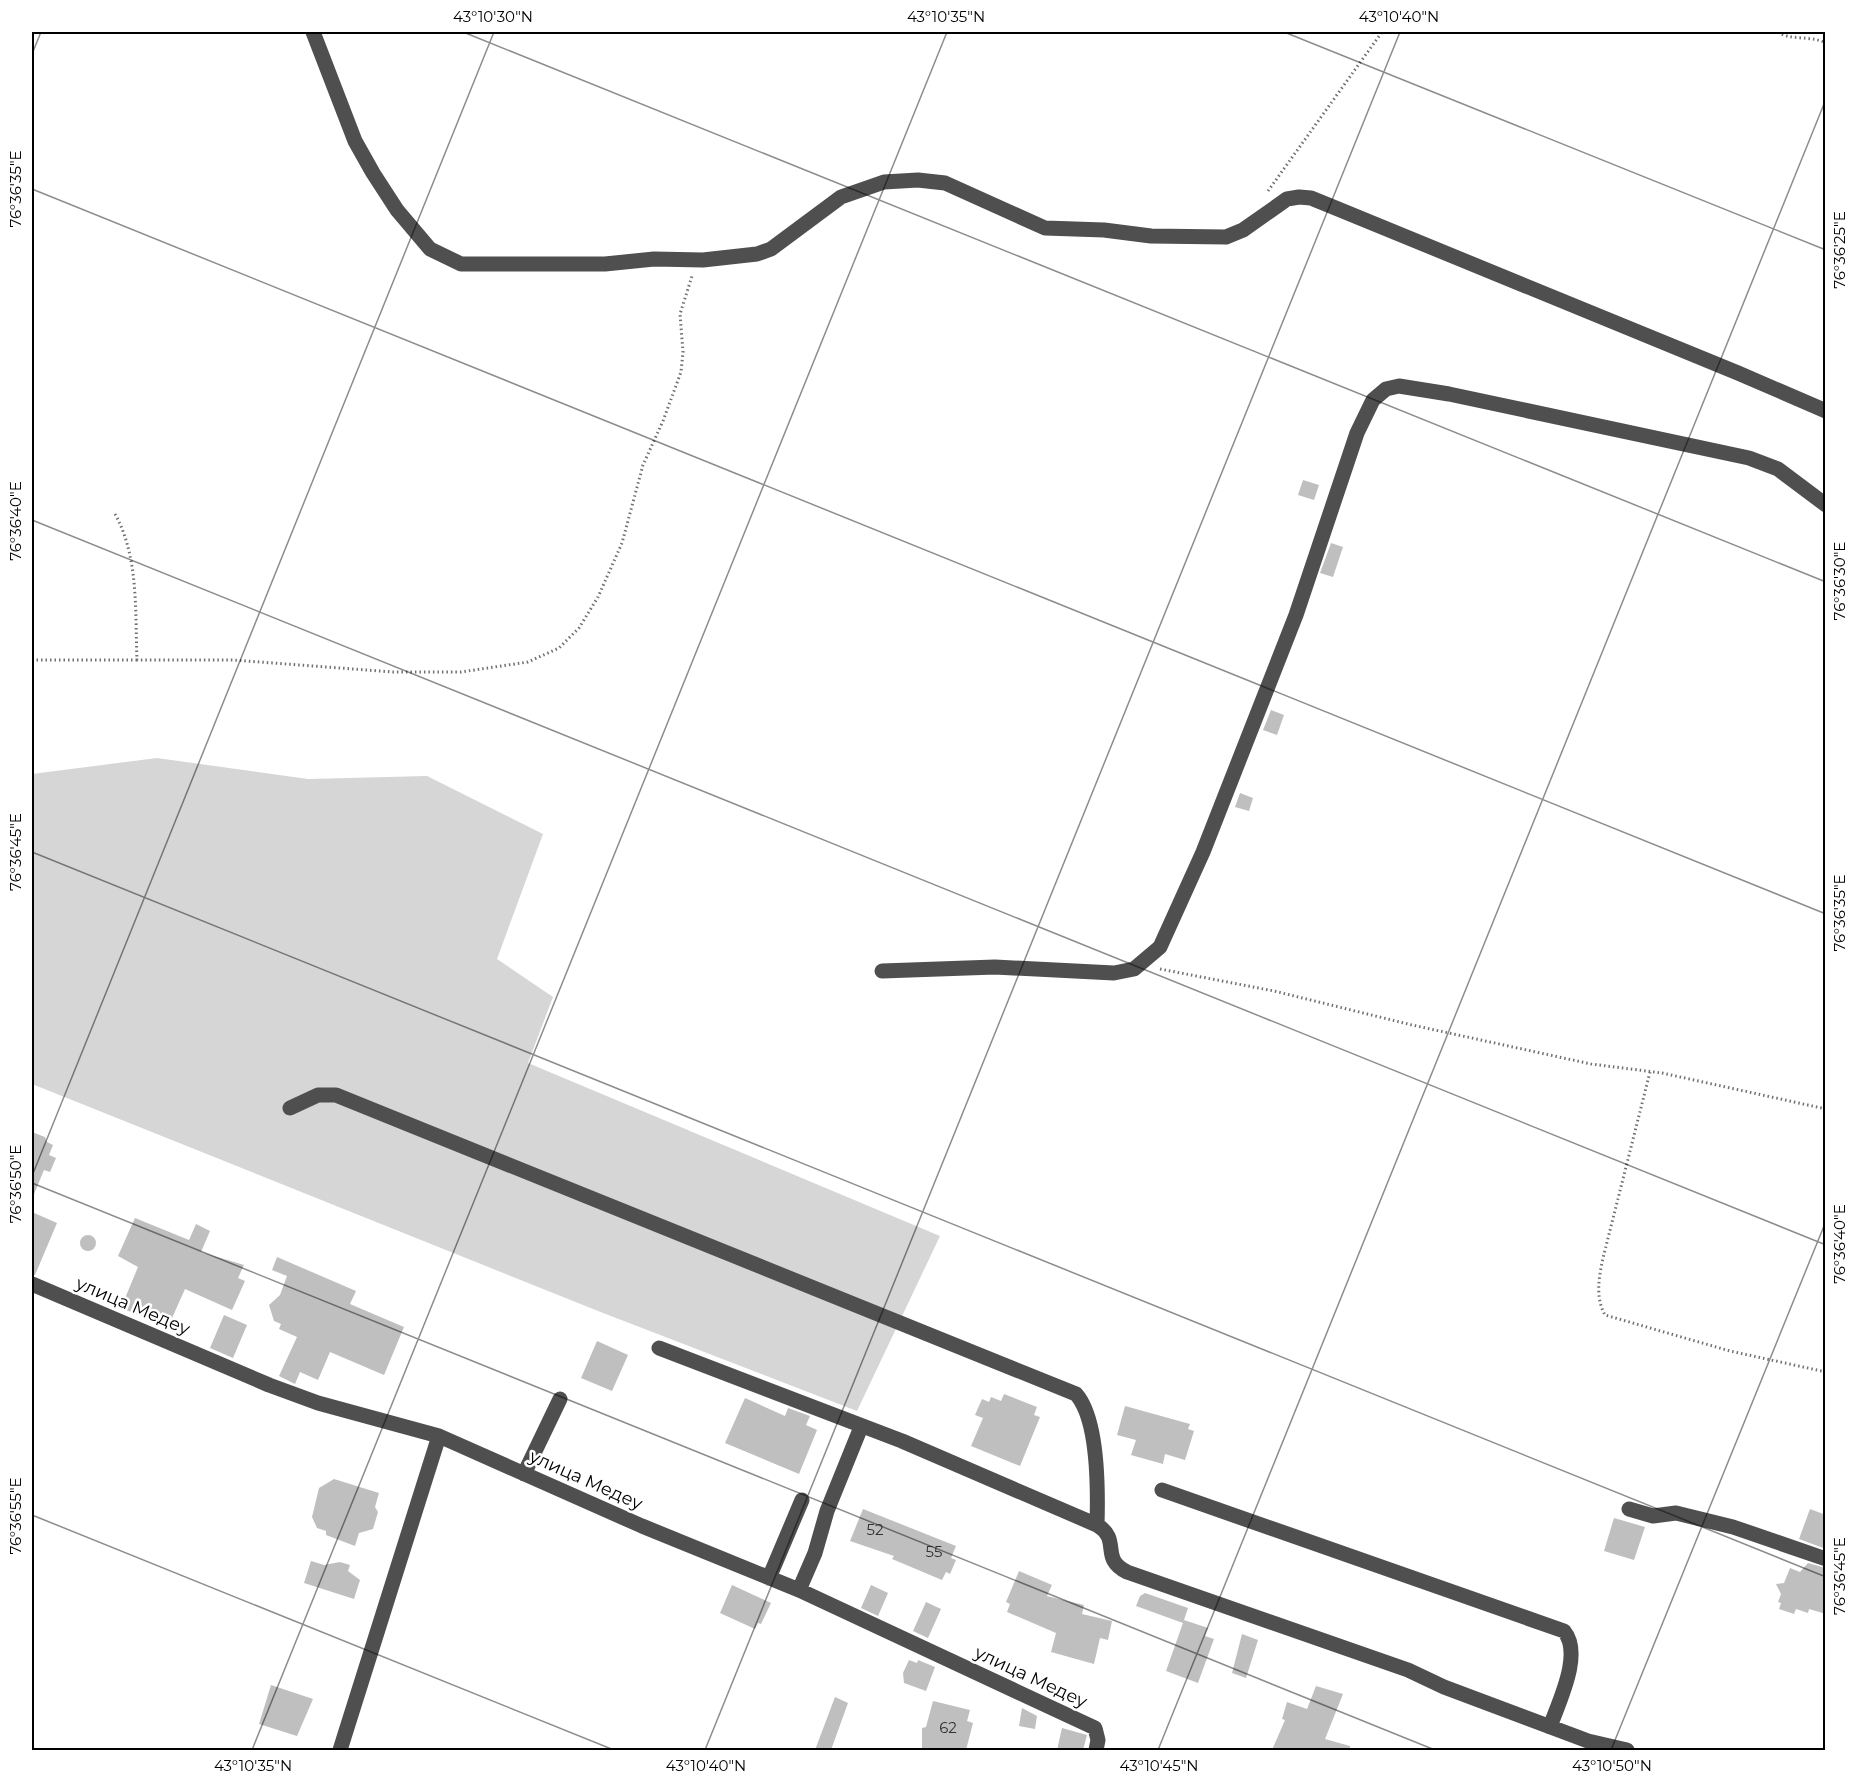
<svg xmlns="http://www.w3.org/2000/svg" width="1857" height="1782" viewBox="0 0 1857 1782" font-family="Montserrat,sans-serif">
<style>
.green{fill:#d6d6d6}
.building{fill:#bfbfbf}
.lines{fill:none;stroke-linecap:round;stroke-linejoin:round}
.path{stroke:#717171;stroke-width:3;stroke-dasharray:1.5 3;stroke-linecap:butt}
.minor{stroke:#4f4f4f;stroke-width:15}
.ticks{fill:none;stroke:#000;stroke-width:1.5;stroke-opacity:0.45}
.labels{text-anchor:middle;stroke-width:5;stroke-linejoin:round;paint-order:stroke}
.number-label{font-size:15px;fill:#303030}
.street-label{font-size:18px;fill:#000;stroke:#fff}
.neatline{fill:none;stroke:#000;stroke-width:2}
.ticks-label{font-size:15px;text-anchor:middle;fill:#000}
</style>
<rect width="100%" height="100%" fill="#fff"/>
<path class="green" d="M157 758 308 779 427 776 543 834 497 959 553 997 528 1063 940 1236 857 1411 598 1311 32 1084V774Z"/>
<path class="building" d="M1303 480 1319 485 1314 500 1298 495Z
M1331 543 1343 547 1333 577 1320 573Z
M1271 710 1284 715 1277 735 1263 730Z
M1240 793 1253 798 1249 811 1235 807Z
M32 1132 45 1137 47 1142 53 1145 49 1155 56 1158 50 1172 44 1170 32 1199Z
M32 1212 57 1223 35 1275 32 1274Z
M135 1218 189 1240 196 1224 210 1231 201 1252 244 1265 238 1278 245 1281 232 1310 185 1289 168 1327 121 1308 138 1267 118 1256Z
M80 1243a8 8 0 1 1 16 0a8 8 0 1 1-16 0Z
M277 1257 356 1291 350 1304 404 1327 384 1375 330 1352 318 1380 300 1372 295 1384 279 1376 297 1337 279 1329 281 1324 274 1321 269 1305 280 1295 287 1276 272 1270Z
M224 1315 247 1325 233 1358 210 1348Z
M597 1341 628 1355 612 1391 581 1378Z
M1004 1394 1037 1407 1034 1415 1040 1417 1020 1466 971 1446 983 1418 975 1415 982 1399 989 1402 991 1397 1001 1401Z
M745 1398 785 1416 788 1408 810 1416 806 1425 817 1430 799 1474 725 1443Z
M1125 1406 1190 1424 1188 1429 1194 1431 1185 1460 1165 1454 1163 1464 1131 1455 1136 1440 1117 1435Z
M334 1479 379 1493 375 1507 378 1512 373 1529 359 1533 355 1546 326 1535V1531L317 1528 312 1517 319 1488Z
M863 1509 956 1546 951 1558 956 1560 950 1574 946 1572 942 1580 892 1559 894 1556 850 1541Z
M1810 1509 1826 1515V1549L1799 1539Z
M1614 1518 1645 1527 1634 1560 1604 1551Z
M311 1561 324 1565 340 1562 350 1565 348 1571 360 1580 354 1599 304 1583Z
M1808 1563 1826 1568V1614L1809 1609 1808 1613 1796 1609 1794 1614 1779 1609 1781 1603 1778 1602 1781 1594 1776 1584 1784 1583 1790 1568 1800 1572Z
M1019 1571 1052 1585 1047 1596 1084 1605 1082 1614 1112 1621 1108 1640 1100 1638 1094 1664 1051 1652 1056 1633 1007 1612 1010 1604 1006 1602Z
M732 1585 771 1603 761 1624 758 1623 755 1629 720 1613Z
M871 1585 888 1593 878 1616 861 1608Z
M1145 1593 1188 1608 1183 1623 1136 1606 1140 1596Z
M926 1602 941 1609 928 1638 913 1631Z
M1184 1620 1208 1628 1205 1636 1214 1639 1198 1683 1166 1671Z
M1242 1634 1258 1640 1246 1678 1232 1673Z
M909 1660 917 1663 918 1660 935 1667 926 1691 904 1683 903 1673Z
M271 1685 313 1699 297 1736 259 1724Z
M1316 1686 1343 1694 1325 1739 1350 1746V1750H1272L1285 1720 1282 1719 1287 1702 1307 1709Z
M835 1697 848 1703 831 1750H815Z
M933 1701 970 1710 967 1721 973 1723 966 1750 922 1749V1728L926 1727Z
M1022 1708 1037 1716 1035 1729 1019 1726Z
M1062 1728 1087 1735 1083 1750H1057Z"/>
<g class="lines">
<path class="path" d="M1778 32C1790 41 1811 35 1826 43
M1268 191 1382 32
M115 514C139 557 135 612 137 660H233L393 672H461L528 662 559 648 579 628 598 597 622 543 643 465 663 421 681 372 683 352 680 314 692 276
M32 660H137
M1160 969 1274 991 1412 1025 1591 1064 1662 1073 1826 1109
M1650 1072 1603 1258C1599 1277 1595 1297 1605 1315L1730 1351 1826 1372"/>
<path class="minor" d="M313 32 355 141 373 173 397 210 430 249 461 264H605L654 259 703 260 757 254 771 249 841 197 884 182 918 180 945 183 1045 228 1104 230 1151 236 1226 237 1243 230 1287 199 1299 197 1311 198 1338 209 1738 373 1826 411
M882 971 995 967 1114 973 1134 969 1160 947 1203 852 1296 615 1357 433 1373 400 1386 389 1399 386 1449 394 1749 458 1778 469 1826 505
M290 1108 318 1095H336L1076 1394C1099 1420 1098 1492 1097 1525
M32 1284 269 1385 318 1403 439 1436 642 1526 799 1590 1095 1728 1098 1740 1096 1750
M659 1348 902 1441 1097 1525C1122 1540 1099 1558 1127 1572L1408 1670 1444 1687 1588 1741 1627 1750
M524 1474 560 1399
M1162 1490 1564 1631C1583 1654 1559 1701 1550 1727
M1629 1509 1653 1516 1676 1513 1733 1527 1826 1559
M769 1578 802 1500
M799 1590 815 1553 827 1511 861 1427
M340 1750 439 1436"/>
</g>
<path class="ticks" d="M463 32 1826 582M1284 32 1826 250M32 54 41 32M32 189 1826 914M32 520 1826 1245M32 852 1826 1577M32 1176 494 32M32 1183 1435 1750M32 1515 614 1750M252 1750 947 32M705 1750 1400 32M1158 1750 1826 99M1611 1750 1826 1221"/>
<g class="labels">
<g class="number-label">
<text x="875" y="1535">52</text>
<text x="934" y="1557">55</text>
<text x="948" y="1733">62</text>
</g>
<g class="street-label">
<text transform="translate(133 1306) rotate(23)" y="6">улица Медеу</text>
<text transform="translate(586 1480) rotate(24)" y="6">улица Медеу</text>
<text transform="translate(1031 1677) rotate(25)" y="6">улица Медеу</text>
</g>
</g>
<rect width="1857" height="1782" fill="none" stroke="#ffffff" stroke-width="66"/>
<rect x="33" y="33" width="1791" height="1716" class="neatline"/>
<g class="ticks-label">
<text x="493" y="22">43°10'30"N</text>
<text x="946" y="22">43°10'35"N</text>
<text x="1399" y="22">43°10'40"N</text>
<text transform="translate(16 189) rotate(-90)" y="5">76°36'35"E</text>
<text transform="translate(1840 250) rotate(-90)" y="5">76°36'25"E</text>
<text transform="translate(16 521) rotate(-90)" y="5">76°36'40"E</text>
<text transform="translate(1840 581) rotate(-90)" y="5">76°36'30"E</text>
<text transform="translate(16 852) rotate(-90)" y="5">76°36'45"E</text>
<text transform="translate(1840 913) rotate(-90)" y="5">76°36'35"E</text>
<text transform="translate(16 1184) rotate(-90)" y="5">76°36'50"E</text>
<text transform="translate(1840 1244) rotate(-90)" y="5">76°36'40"E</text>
<text transform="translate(16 1516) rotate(-90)" y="5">76°36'55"E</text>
<text transform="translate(1840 1576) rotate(-90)" y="5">76°36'45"E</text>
<text x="253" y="1771">43°10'35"N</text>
<text x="706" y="1771">43°10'40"N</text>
<text x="1159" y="1771">43°10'45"N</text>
<text x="1612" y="1771">43°10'50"N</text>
</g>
</svg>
